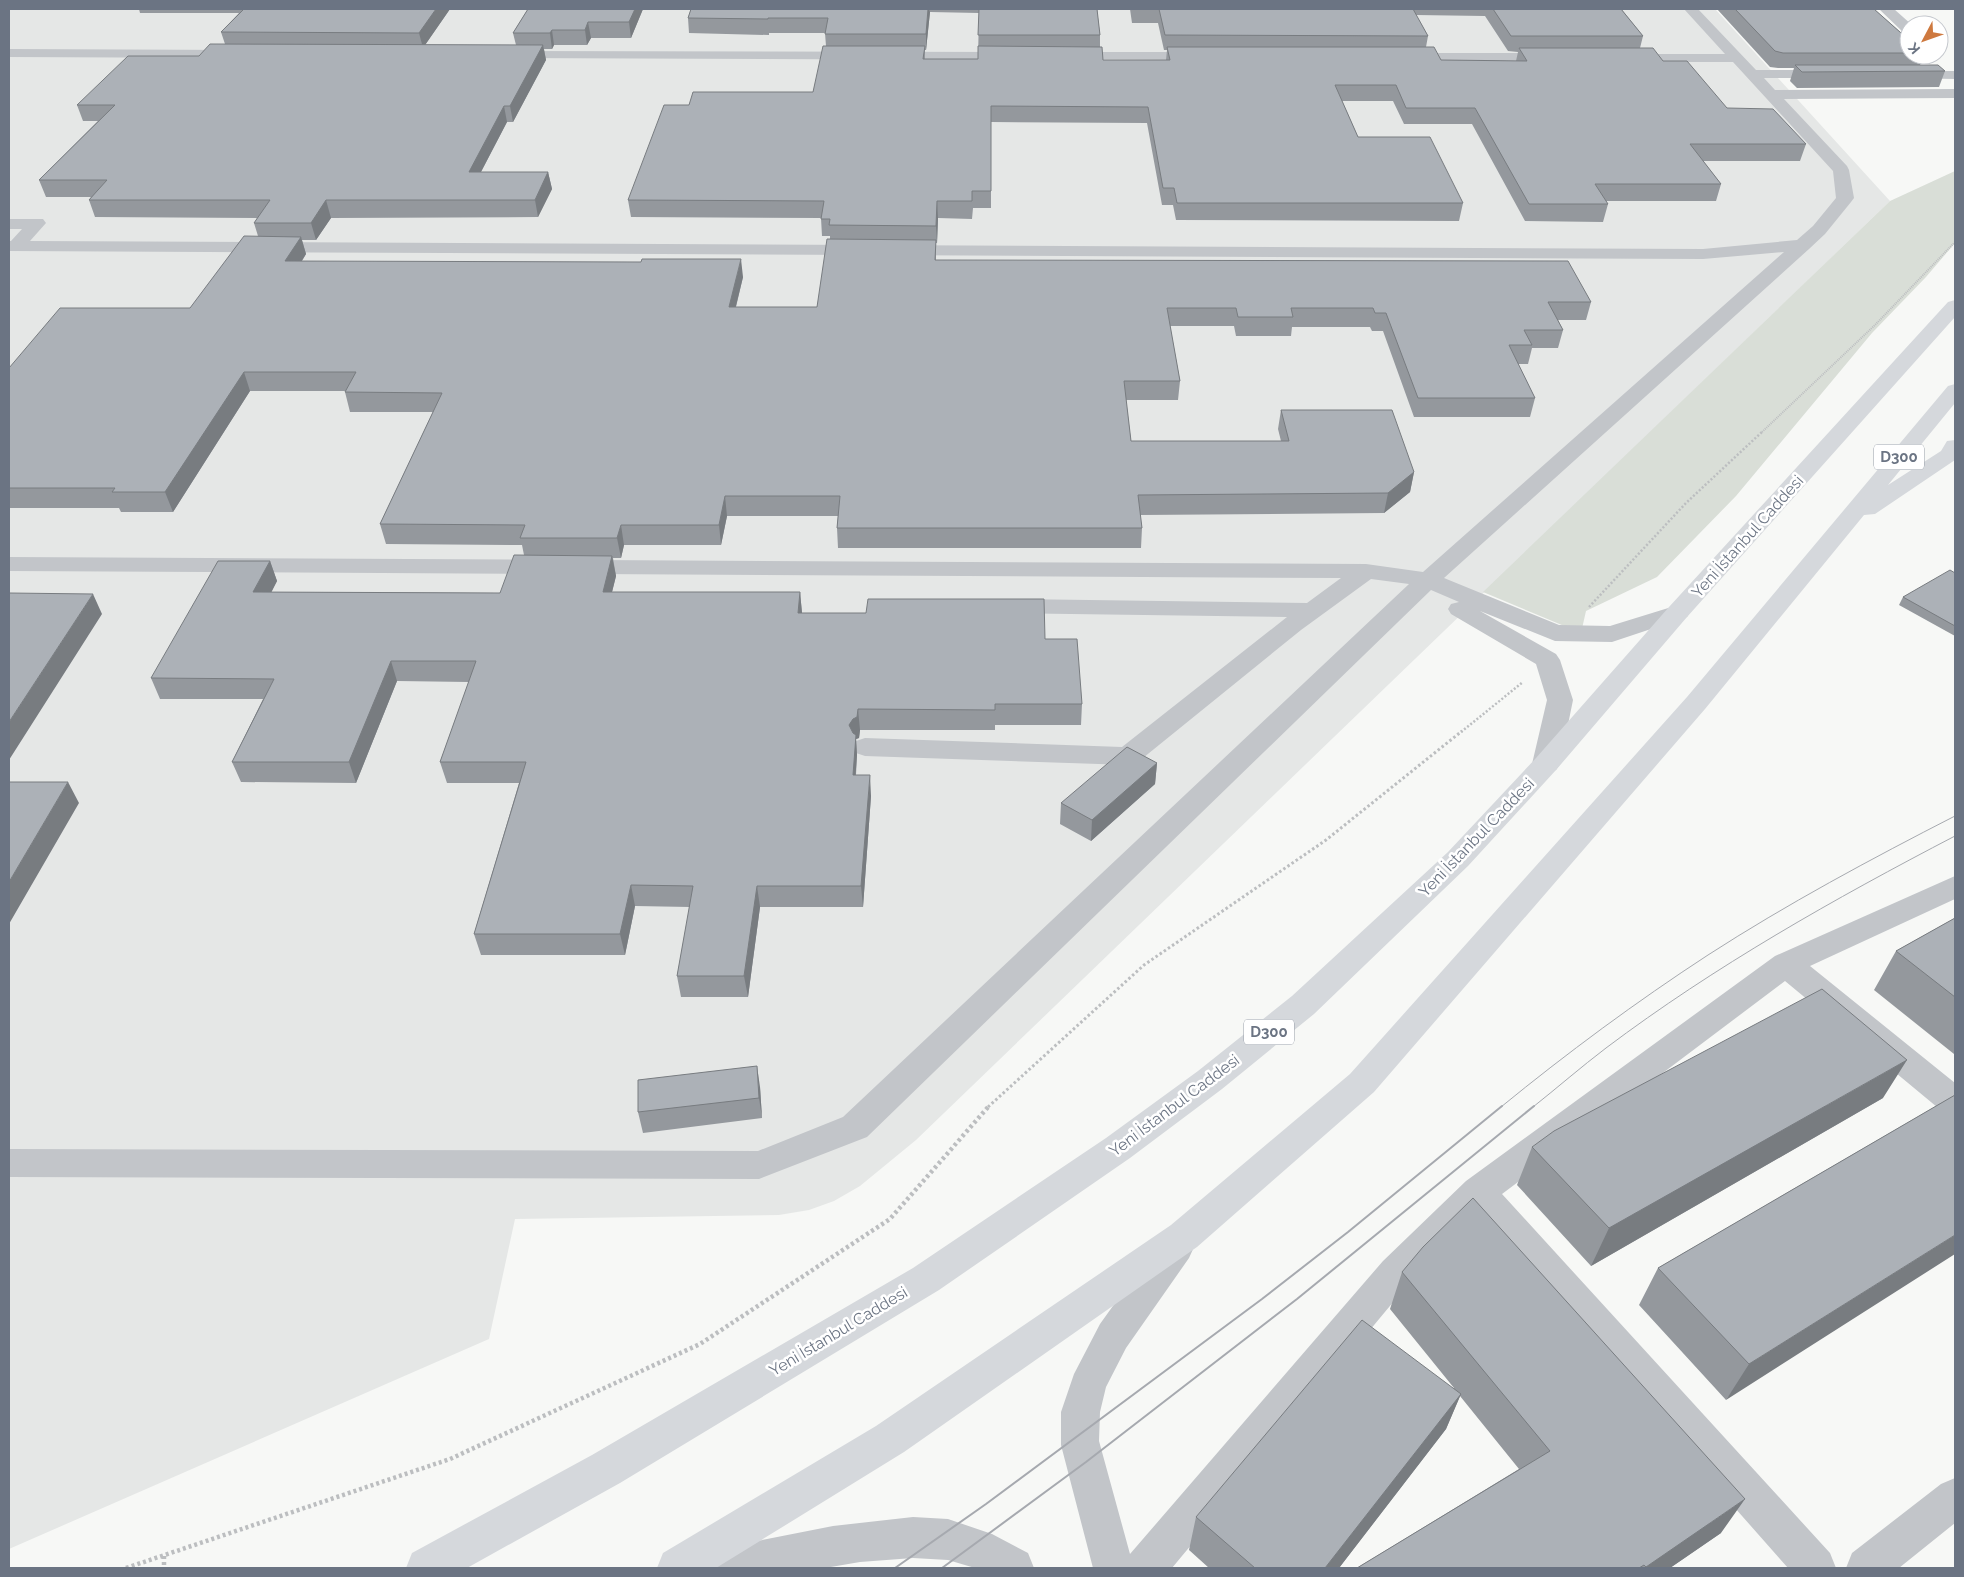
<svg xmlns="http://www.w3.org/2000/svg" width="1964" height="1577" viewBox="0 0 1964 1577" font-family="Raleway,sans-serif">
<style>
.built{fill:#e5e7e6}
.green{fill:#d9ded7}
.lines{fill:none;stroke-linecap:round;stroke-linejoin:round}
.path-far3{stroke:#bcbec0;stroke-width:2;stroke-dasharray:1 1;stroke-linecap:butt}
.path-far2{stroke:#bcbec0;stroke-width:2.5;stroke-dasharray:2 2;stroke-linecap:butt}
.path-far1{stroke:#bcbec0;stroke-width:3;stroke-dasharray:2.5 2.5;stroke-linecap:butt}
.path{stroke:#bcbec0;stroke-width:4.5;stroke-dasharray:3 3;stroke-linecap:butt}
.minor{fill:#c2c5c9;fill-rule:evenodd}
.highway{fill:#d5d8dc;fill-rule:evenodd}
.tram-far1{stroke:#a6a9af;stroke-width:1}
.tram{stroke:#a6a9af;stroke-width:2}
.wall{fill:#94989d;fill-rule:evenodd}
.shaded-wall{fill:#787c80}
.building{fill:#acb1b7;stroke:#787c80}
.labels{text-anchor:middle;stroke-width:5;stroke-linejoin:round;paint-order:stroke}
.shield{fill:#fff;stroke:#979ea8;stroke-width:1}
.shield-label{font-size:15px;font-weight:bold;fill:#6b7483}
.street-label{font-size:16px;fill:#6b7483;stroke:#fff}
</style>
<rect width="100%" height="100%" fill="#f7f8f6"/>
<path class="built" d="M9 9H1715L1890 201 916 1140 860 1186 834 1201 809 1210 779 1215 515 1219 489 1339 9 1549Z"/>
<path class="green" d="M1955 171V243L1926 277 1872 333 1736 496 1657 577 1586 611 1581 633 1483 592 1890 201Z"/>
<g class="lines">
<path class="path-far3" d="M1762 432 1874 326 1955 242"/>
<path class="path-far2" d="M1589 607 1686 503 1763 431
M1461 732 1523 682"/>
<path class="path-far1" d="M988 1107 1144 965 1326 840 1462 731"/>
<path class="path" d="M164 1556V1568
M126 1568 450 1459 700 1344 890 1219 989 1106"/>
<path class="minor" d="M1684 9H1698L1756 70H1829L1834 71 1836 74 1834 77 1829 78H1764L1775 90 1954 89 1955 98 1784 99 1847 166 1849 170 1854 198 1851 202 1825 234 1809 249 1444 578 1559 625 1610 626 1678 605 1687 607 1690 612 1687 617 1612 642 1555 641 1480 611 1556 654 1560 660 1573 700 1560 764 1556 770 1546 773 1536 770 1532 764 1547 700 1536 664 1451 614 1448 609 1451 604 1459 602 1431 590 867 1137 759 1179 9 1177V1149L758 1151 843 1117 1409 584 1371 579 1301 630 1138 762 1128 765 865 756 856 753 852 747 856 741 865 738 1122 747 1287 617 1007 613 998 611 995 606 998 601 1007 599 1307 603 1341 578 9 571V557L1366 564 1423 572 1784 252 1703 259 9 251V241H11L22 229H9V219H43L46 223 30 241 1703 249 1797 240 1813 226 1836 198 1833 171 1733 62H1623L1618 61 1616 58 1618 55 1623 54H1725Z
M1879 9H1894L1912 25H1909V34L1904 33Z
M9 49 238 50 243 51 245 54 243 57 238 58 9 57Z
M508 51 1015 52 1020 53 1022 56 1020 59 1015 60 503 58 501 55 503 52Z
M1066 52H1203L1208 53 1210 56 1208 59 1203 60 1061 59 1059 56 1061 53Z
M1403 53H1555L1560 54 1562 57 1560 60 1555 61 1398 60 1396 57 1398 54Z
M1907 71H1955V79L1902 78 1900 75 1902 72Z
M1955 876V899L1810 966 1955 1083V1115L1943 1112 1785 981 1502 1194 1830 1553 1836 1568H1788L1477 1216 1409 1283 1172 1568H1093L1061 1445V1412L1074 1374 1100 1324 1163 1236 1176 1231 1189 1236 1194 1247 1189 1258 1126 1348 1106 1387 1100 1412 1099 1441 1130 1554 1383 1261 1466 1181 1775 956Z
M1955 1478V1523L1899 1568H1846L1852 1553 1941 1484Z
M913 1517 948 1519 992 1534 1028 1553 1034 1568H975L948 1560 913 1558 860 1562 825 1568H706L712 1553 727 1547 833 1526Z"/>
<path class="highway" d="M1955 300V317L1687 617 1556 770 1468 866 1314 1014 1222 1089 1130 1158 939 1290 620 1483 467 1568H406L412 1553 592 1455 913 1268 1106 1138 1198 1071 1292 996 1448 852 1536 758 1669 607 1948 302Z
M1955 384V403L1888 485 1941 451 1947 441 1955 440V460L1875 514 1864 515 1705 709 1374 1092 1197 1247 904 1452 716 1568H657L663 1553 876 1426 1171 1225 1350 1074 1687 697 1948 386Z"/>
<path class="tram-far1" d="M1501 1107C1567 1053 1636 1002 1708 955 1787 904 1871 859 1955 816
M1533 1107C1557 1088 1581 1067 1606 1048 1715 966 1834 899 1955 836"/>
<path class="tram" d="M895 1568 986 1504 1262 1299 1348 1232 1502 1106
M942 1568 1086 1462 1297 1299 1534 1106"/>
</g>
<path class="wall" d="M70 9H450L425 45H516L513 33 528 9H643L631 38H591L587 45H554L552 49H544L546 60 513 122H507L481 172H548L552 189 538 217 331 218 316 240H302L306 254 302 261 743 277 736 307H817L830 239V236H822L821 218 631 217 628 200 689 105 813 92 826 46 825 33H769V35L689 33 688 18 691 9H1097L1100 35V47L1103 60H1166L1167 50H1164L1158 23H1132L1130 9H1623L1622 10 1643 36 1640 48 1663 61 1727 108 1806 144 1800 161H1703L1721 184 1716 201H1606L1608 204 1603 222 1525 221 1472 124H1404L1393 101H1342L1358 137 1463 203 1459 221 1176 220 1173 205H1162L1147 123 991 122V208H973L972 219 938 218 937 243H936V260L1591 302 1586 320H1558L1563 330 1558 348H1532L1528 364H1518L1535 398 1530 417H1414L1383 331H1372L1370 327H1292L1291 336H1236L1234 326H1170L1180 381 1178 400H1126L1131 441H1281L1278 429 1281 410 1414 472 1410 492 1384 513 1140 515 1142 528 1141 548H838L837 528 838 516H727L721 545H624L621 558H613L616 576 612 592H800L802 613 1045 639 1082 704 1081 725H995V730H860L859 738 856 739 857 755 856 775 871 796 863 907H760L748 997H681L677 976 690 907 635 906 625 955H481L474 934 519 783H447L440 762 469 682 397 681 356 783 241 782 232 762 263 699H160L151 678 270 561 277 581 271 592 500 593 524 555 522 545 386 544 380 524 433 412H350L345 392V391H250L173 512H121L119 508H9V368L190 308 258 236 254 223 257 218 95 217 89 200 91 197H46L39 180 98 121H83L77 105 199 56 225 44 221 32 239 13H140L139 9ZM930 12 979 13 978 59H925V50H926ZM1416 15 1485 16 1508 51 1518 52 1516 61 1441 60 1426 47 1428 36Z
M1717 9H1874L1909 40V55H1924L1920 65 1945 71 1939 87 1797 88 1790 81 1794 68H1778L1770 67Z
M1955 573V636L1899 605 1903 597Z
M1157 763 1155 784 1091 841 1060 824 1061 803Z
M1955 918V1053L1954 1054 1874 990 1896 951Z
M760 1087 762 1118 643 1133 638 1112Z
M1955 1095 1726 1400 1639 1305 1658 1268Z
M1883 1098 1591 1266 1517 1185 1532 1147Z
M1402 1272 1721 1533 1670 1568H1357L1519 1469 1460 1396 1446 1429 1339 1568H1209L1189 1550 1196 1517 1454 1388 1390 1309Z"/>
<path class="shaded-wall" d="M436 9H450L423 48 419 33Z
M635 9H643L631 38 629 22Z
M928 9H929L930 12 926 50V34Z
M588 22 591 38 587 45 585 30Z
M552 30 554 45 552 49 550 33Z
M543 45 546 60 513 122 510 106Z
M504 106 507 122 472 189 469 172Z
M548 172 552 189 538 217 535 200Z
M326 200 331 218 316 240 311 223Z
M937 201 938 218 937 243 936 226Z
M301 237 306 254 290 279 285 261Z
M741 259 743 277 731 326 729 307Z
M244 372 250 391 173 512 165 492Z
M1414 472 1410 492 1384 513 1388 493Z
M725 496 727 516 721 545 719 525Z
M621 525 624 545 621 558 617 538Z
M612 556 616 576 607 612 603 592Z
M270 561 277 581 261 613 253 592Z
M800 592 802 613H798Z
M93 594 102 614 9 760V722Z
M391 661 397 681 356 783 349 762Z
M858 709 860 730 859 738 856 739 857 755 854 796 849 725Z
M1157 763 1155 784 1091 841 1092 820Z
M870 775 871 796 863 907 861 886Z
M68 782 79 803 9 924V882Z
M631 885 635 906 625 955 620 934Z
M757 886 760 907 748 997 744 976Z
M1907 1060 1883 1098 1591 1266 1609 1228Z
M757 1066 760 1087 762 1118 759 1098Z
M1955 1235V1254L1726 1400 1749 1364Z
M1461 1394 1446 1429 1339 1568H1325Z
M1745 1499 1721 1533 1670 1568H1645L1646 1567Z"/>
<path class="building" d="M244 9H436L419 33 221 32Z
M528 9H635L629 22H588L585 30H552L550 33H513Z
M691 9H928L926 34H825L828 18H768V19L688 18Z
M979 9H1097L1100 35H978Z
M1159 9H1413L1428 36 1165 35Z
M1493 9H1621L1643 36H1511Z
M1735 9H1874L1909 40V53H1783L1775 51Z
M210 44 543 45 510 106H504L469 172H548L535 200H326L311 223H254L270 200H89L107 180H39L115 105H77L128 56H199Z
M823 46H925L923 59H978V46L1102 47 1103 60H1170L1167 47H1434L1441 60 1527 61 1519 48H1653L1663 61H1687L1727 108 1773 109 1806 144H1690L1721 184H1595L1608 204H1529L1475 108H1406L1396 85H1335L1358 137H1430L1463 203H1177L1174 188H1163L1148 107 991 106V191H972V201H937L936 226 829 225 830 219H821L824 201 628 200 664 105H689L693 92H813Z
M1795 65H1938L1945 71 1802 72Z
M244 236 301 237 285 261 641 262 642 259H741L729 307H817L827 239 936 240 935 260 1568 261 1591 302H1548L1563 330H1524L1532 345H1509L1535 398H1418L1386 313H1375L1373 308H1291L1293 317H1238L1236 308H1167L1180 381H1124L1131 441H1289L1281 410H1392L1414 472 1388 493 1138 495 1142 528H837L840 496H725L719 525H621L617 538H520L525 525 380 524 442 393 345 392 356 372H244L165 492H112L115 488H9V368L60 308H190Z
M514 555 612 556 603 592H800L798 613H866L868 599H1044L1045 639H1077L1082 704H995V710L858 709 857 717 853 719 849 725 853 733 856 735 853 775H870L861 886H757L744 976H677L693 886 631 885 620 934H474L526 762H440L476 661H391L349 762H232L274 679 151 678 218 561H270L253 592 500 593Z
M1950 570 1955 573V626L1903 597Z
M9 593 93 594 9 722Z
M1127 747 1157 763 1092 820 1061 803Z
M9 782H68L9 882Z
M1955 918V997L1896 951Z
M1822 989 1907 1060 1609 1228 1532 1147 1554 1131Z
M757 1066 759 1098 638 1112V1080Z
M1955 1095V1235L1749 1364 1658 1268Z
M1473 1198 1745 1499 1646 1567 1644 1565 1639 1568H1357L1550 1451 1402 1272 1423 1247Z
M1362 1320 1461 1394 1325 1568H1255L1196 1517Z"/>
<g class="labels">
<g class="shield">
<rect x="1874" y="444.5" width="50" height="25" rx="4"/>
<rect x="1244" y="1019.5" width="50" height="25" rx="4"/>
</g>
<g class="shield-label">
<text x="1899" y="462">D300</text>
<text x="1269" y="1037">D300</text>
</g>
<g class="street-label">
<text transform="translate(1747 536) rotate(-48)" y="6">Yeni İstanbul Caddesi</text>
<text transform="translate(1476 837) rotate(-46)" y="6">Yeni İstanbul Caddesi</text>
<text transform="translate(1174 1105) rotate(-37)" y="6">Yeni İstanbul Caddesi</text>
<text transform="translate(838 1331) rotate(-31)" y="6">Yeni İstanbul Caddesi</text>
</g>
</g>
<rect width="1964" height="1577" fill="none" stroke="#6b7483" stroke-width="20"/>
<g transform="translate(1924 40) rotate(229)"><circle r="24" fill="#ffffff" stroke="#c4c7cd"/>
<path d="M0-4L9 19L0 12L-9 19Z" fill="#ce793f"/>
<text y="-8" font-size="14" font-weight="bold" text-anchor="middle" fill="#6b7483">K</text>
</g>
</svg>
